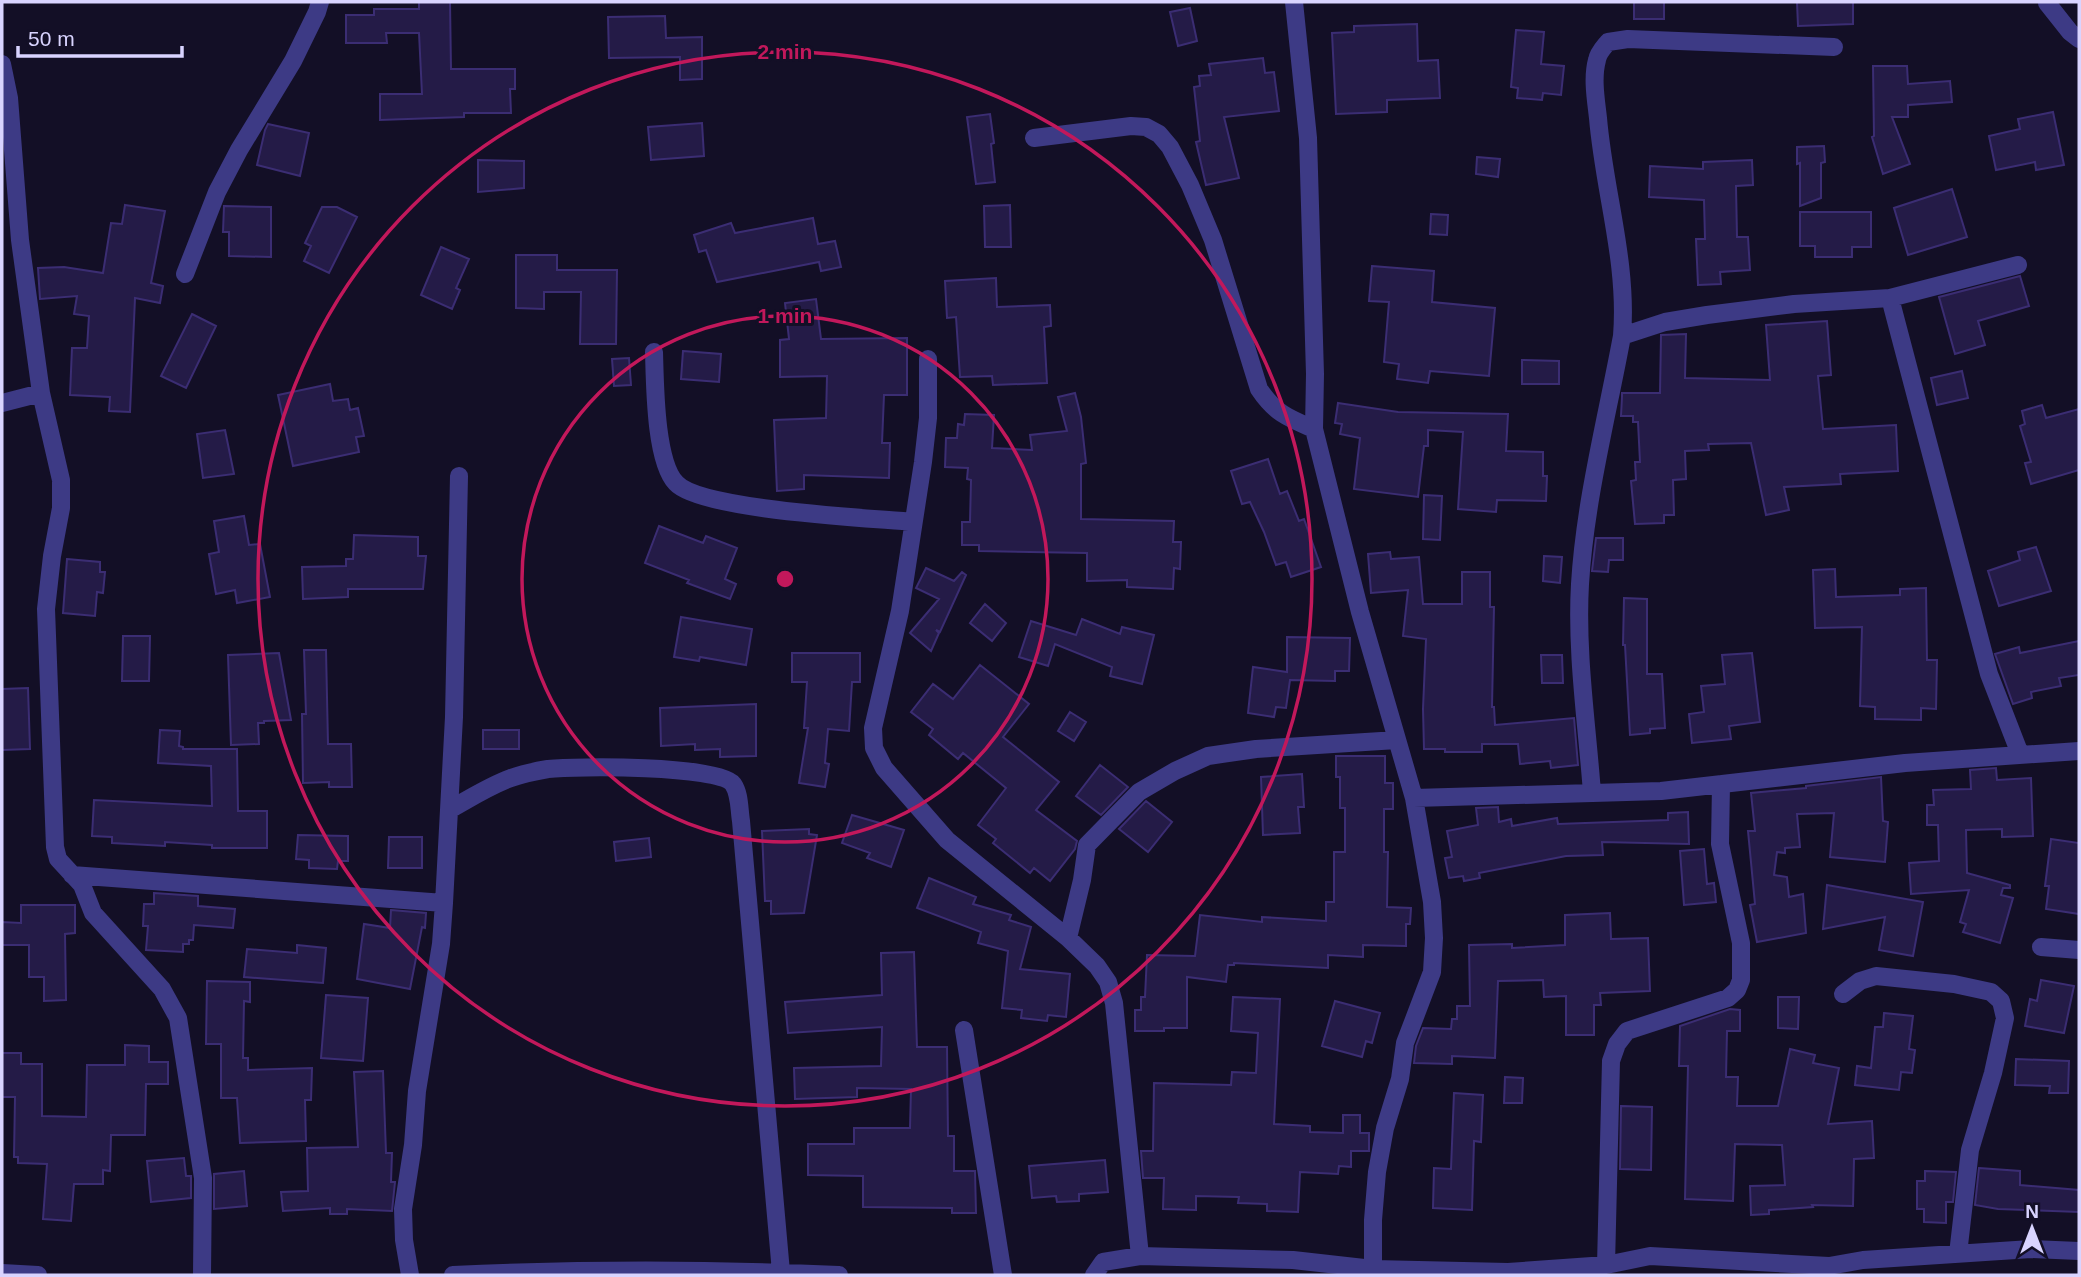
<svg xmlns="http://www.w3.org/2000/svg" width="2081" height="1277" viewBox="0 0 2081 1277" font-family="Helvetica,sans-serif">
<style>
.building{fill:#241b47;stroke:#3b2d73;stroke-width:2}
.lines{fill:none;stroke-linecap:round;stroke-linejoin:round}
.minor{stroke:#3d3a85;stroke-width:18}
.ring{fill:none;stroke:#c2185b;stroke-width:3.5}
.centre{fill:#c2185b;stroke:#130f26;stroke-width:3.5}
.ring-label{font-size:21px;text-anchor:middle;font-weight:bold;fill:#c2185b;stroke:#130f26;stroke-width:6;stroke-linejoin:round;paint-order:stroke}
</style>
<rect width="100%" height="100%" fill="#130f26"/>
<path class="building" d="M419 2H450L451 69H515V89H510L511 113H464V117L380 120V94H422L419 33H386L387 43H346V15H374V9H419Z
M1634 2H1664V19H1634Z
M1797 2H1853V24L1798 26Z
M1190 8 1197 41 1178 46 1170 12Z
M665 16 666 38 702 37V79L680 80V57L609 58 608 17Z
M1417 24 1418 61 1438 60 1440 98 1387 100V112L1336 114 1332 33 1354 32V26Z
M1516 30 1544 32 1541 64 1564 66 1561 95 1543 93 1542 100 1517 98 1518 88 1511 87Z
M1263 58 1265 73 1274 72 1279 111 1224 117 1239 178 1206 185 1196 142 1200 141 1194 87 1200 86 1199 76 1211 75 1209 64Z
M1873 66H1907L1908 84 1950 81 1952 102 1908 105V117H1892L1910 164 1883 174 1872 137 1874 136Z
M2053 112 2064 165 2036 170 2035 162 1996 170 1989 136 2020 129 2018 119Z
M990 114 994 143 991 144 995 182 976 184 967 117Z
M702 123 704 156 651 160 648 127Z
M268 124 309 133 300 176 257 165 265 130Z
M1824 146 1825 162 1821 163V198L1800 206V163L1797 164V147Z
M1477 157 1500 159 1498 177 1476 174Z
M478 160 524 161V188L478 192Z
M1752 160 1753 185 1736 186 1737 237H1748L1750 270 1720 272 1721 284 1698 285 1696 239H1705L1704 200 1649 197 1650 166 1703 169V162Z
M1952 189 1967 237 1908 255 1894 208Z
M125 205 165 211 151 283 163 286 160 303 135 298 130 412 109 411 110 397 70 395 72 348H87L89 316 74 314 77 296 40 299 38 268 64 267 103 273 111 223 122 224Z
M1010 205 1011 247H985L984 206Z
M224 206 271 207V257L229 256V232H223Z
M322 207H337L357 217 329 273 304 261 311 246 305 243Z
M1800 212H1871V247H1852V257H1815V246H1800Z
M1431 214 1448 215 1447 235 1430 234Z
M813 218 818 244 835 241 841 267 821 271 819 262 717 282 706 250 699 252 694 235 731 223 735 233Z
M441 247 469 259 456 288 460 290 452 309 421 295Z
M516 255H557V270H617L616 344H580L581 292H544V309L516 308Z
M1372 266 1434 271 1432 302 1495 308 1489 376 1430 371 1428 383 1397 379 1399 364 1384 362 1389 302 1369 301Z
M2020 276 2029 306 1978 321 1985 345 1955 354 1939 297Z
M996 278 997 307 1050 305 1051 326 1044 327 1047 383 993 385 992 376 960 377 956 317 947 318 945 281Z
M816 299 821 339 907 338V395H884L882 443H890L889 478 804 475V489L777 491 774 420 826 418 827 376 780 377V340L789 339 785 303Z
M192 314 216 326 186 388 161 376Z
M1827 321 1831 375 1818 376 1823 429 1896 425 1898 471 1840 474 1841 484 1784 487 1789 510 1766 515 1751 443 1708 444 1709 450 1685 451 1686 479 1673 480 1674 515H1664V523L1635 524 1631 481 1636 480 1635 462H1640L1638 422H1633V416H1621L1622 397V393H1660L1661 335 1686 334 1685 378 1770 380 1766 325Z
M683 351 721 354 719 382 681 379Z
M629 358 631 385 614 386 612 359Z
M1522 360 1559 361V384H1522Z
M1962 371 1968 398 1937 405 1931 378Z
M330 384 333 401 348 399 350 410 358 408 364 436 356 437 359 452 293 466 278 395Z
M1075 393 1081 417 1086 463 1081 464V519L1174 521 1173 542H1181L1180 569 1174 568 1173 589 1127 587V580L1087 581V553L979 551V545H962V522H970L971 480 967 479 968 468 945 467 946 438H957L958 424 964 425 965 414 994 415 992 448 1032 450 1030 435 1067 431 1058 397Z
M1338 403 1398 412 1508 414 1506 451 1543 452V476H1547L1546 501 1497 500 1496 512 1458 509 1463 432 1428 430V446H1424L1418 497 1354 489 1360 438 1340 434 1342 424 1335 423Z
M2042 405 2046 418 2079 409V470L2031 484 2025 463 2031 462 2020 426 2025 424 2022 411Z
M225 430 234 474 203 478 197 434Z
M1268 459 1280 494 1287 491 1299 521 1304 519 1321 567 1291 577 1286 562 1276 565 1264 532 1250 502 1242 504 1231 471Z
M1424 495 1442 496 1440 540 1423 539Z
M244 516 249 545 260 544 270 597 237 603 235 590 216 594 209 554 219 552 214 521Z
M659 526 703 543 706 536 737 548 725 579 736 584 730 599 687 583 689 580 645 563Z
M354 535 418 537V556H426L423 589H348V597L303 599 302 567 346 566V559H353Z
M1596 538H1623V560H1609L1608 572 1592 571Z
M2036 547 2051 591 1999 606 1988 571 2020 560 2018 552Z
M1390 552 1391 559 1419 557 1423 604H1462V572H1490V607H1494L1492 707H1494L1495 725 1574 718 1578 765 1551 768 1550 761 1520 764 1518 744H1482V752H1445V749H1424L1423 709 1426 639 1403 636 1408 590 1371 593 1368 554Z
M1544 556 1562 557 1560 583 1543 581Z
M67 559 100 562V572H105L103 593 97 592 95 616 63 613Z
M926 568 954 581 962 572 966 575 940 632 936 630 939 633 931 651 910 633 939 599 916 588Z
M1835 569 1836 597 1900 595V589L1926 588 1927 660H1937L1936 709 1921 708V720L1875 719V707L1860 706 1862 627 1815 628 1813 570Z
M1624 598 1647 599V674H1662L1665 728 1650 729V733L1630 735 1625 645H1623Z
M985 604 1006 623 992 641 970 623Z
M681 617 752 629 746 665 700 657 699 661 674 657Z
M1082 619 1120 634 1122 627 1154 635 1142 684 1110 676 1112 667 1055 644 1048 666 1019 657 1031 621 1076 635Z
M123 636H150L149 681H122Z
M1287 637 1350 638 1349 671H1335V681L1290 680 1286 708 1276 707 1274 717 1248 713 1253 667 1287 672Z
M2079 641V675L2059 678 2061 686 2031 692 2032 698 2013 704 1995 654 2019 647 2020 653Z
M304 650H326L328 744H351L352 787H329V782L303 783 302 714H306Z
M279 653 291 720 264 721V723H258L259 744 231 745 228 655Z
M792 653H860V682H852L849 731 828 729 825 763 829 764 825 787 799 783 808 728H804L807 682H792Z
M1752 653 1760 722 1729 726 1731 739 1692 743 1689 714 1704 712 1701 686 1725 684 1722 655Z
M1541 655H1562L1563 683H1542Z
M980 665 1029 704 1003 737 1059 782 1036 810 1077 841 1075 849 1050 881 1034 868 1030 873 993 843 996 839 978 825 1006 788 963 753 958 759 929 735 933 729 911 712 933 684 953 699Z
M28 688 30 749 2 750V689Z
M756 704V756L720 757V749L695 750V744L661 746 660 708Z
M1070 712 1086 722 1074 741 1058 731Z
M160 730 180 731 179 746 183 747V749H237L238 811H267V848H212V845L165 842V846L112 843V837L92 836 94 800 212 806 211 766 158 763Z
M483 730H519V749H483Z
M1336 756H1385V783H1393V809H1384V852H1388L1387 907 1411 908 1410 924H1406V946L1363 945V957L1328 955V968L1234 963V965H1228L1226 982 1187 977V1028H1164V1031H1135V1010H1141V997H1145L1147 955 1195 956 1200 915 1262 922V917L1326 921V902H1334V852H1345V808H1340V777H1336Z
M1100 765 1128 787 1101 815 1076 796Z
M1996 768 1997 780 2031 778 2033 836 2002 837V829L1966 830 1967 873 2010 885V888H2003L2001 895 2013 898 2000 943 1963 932 1966 924 1960 922 1969 890 1911 894 1909 863 1939 861 1938 825H1927V805H1934L1933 790 1971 789 1970 770Z
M1302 774 1304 807H1298L1300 833 1263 835 1261 777Z
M1881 777 1883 821 1888 822 1885 862 1830 857 1834 813 1797 814 1800 847 1785 848V853L1777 852 1774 875 1787 877 1789 897 1803 894 1806 933 1757 942 1750 905 1755 904 1748 831H1755L1751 793 1806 788V786Z
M1146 801 1172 822 1148 852 1119 829Z
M1498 807 1499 822 1511 819 1512 826 1557 818 1558 824 1668 820V813L1688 812 1689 844 1602 842 1603 855 1566 856 1520 865 1479 873 1480 878 1464 881 1463 876 1449 878 1445 858 1452 857 1447 831 1478 825 1476 808Z
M852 815 904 830 891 867 867 858 870 853 842 843Z
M809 829V834L817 835 804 913 771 914V901H765L762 831Z
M298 835 348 836V861H338L337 869 309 868V860L296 859Z
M389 837H422V868H388Z
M649 838 651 857 616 861 614 842Z
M2051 839 2079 843V914L2046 909 2049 886H2045Z
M1704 849 1707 884 1714 883 1716 902 1684 905 1680 851Z
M929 878 976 897 973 904 1011 915 1009 920 1031 927 1020 969 1070 974 1066 1017 1048 1015 1047 1021 1021 1018 1022 1010 1002 1008 1008 951 978 943 981 932 917 908Z
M1827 885 1923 902 1913 956 1879 950 1885 917 1823 929Z
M154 893 198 896V906L235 909 233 928 194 925 193 940H189V944H183V952L146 950 148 926H143L144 904H154Z
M21 905H75V933L65 934 66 1000 44 1001V977H29V945H2V922L21 923Z
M391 910 426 913 425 928 422 927 410 989 357 979 364 924 390 928Z
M1610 913 1611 939 1648 938 1650 991 1600 993 1601 1005H1594V1035H1566V996L1544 997 1543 980 1498 981 1495 1058 1452 1056V1064L1414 1063 1416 1046 1423 1028 1451 1029 1452 1019H1457V1006H1470L1469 945 1512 944V948L1565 945V915Z
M297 945 326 948 323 983 244 977 247 949 297 953Z
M914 952 917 1047H947L948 1136H954V1171H975L976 1213H952V1208L863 1207V1176L808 1175V1144H854V1128H910L911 1089 857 1088V1097L795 1099 794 1068 881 1066 882 1027 788 1033 785 1002 882 995 881 953Z
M2041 980 2074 986 2064 1033 2025 1026 2030 999 2037 1001Z
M207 981 250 982V1002L244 1001 243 1058H248V1070L312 1068 311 1100H305L306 1141 240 1143 237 1098H221V1044H206Z
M326 995 368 998 363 1061 321 1058Z
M1233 997 1280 999 1274 1124 1310 1126V1132L1343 1133V1115H1360V1133H1369V1151H1351V1167L1339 1166 1338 1174 1300 1172 1298 1212 1267 1211V1204L1238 1203 1239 1197 1196 1196V1210L1163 1209 1164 1178H1143L1141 1151H1153L1154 1083 1231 1085 1232 1072 1256 1073 1258 1033 1231 1031Z
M1778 997H1799L1798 1029 1778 1028Z
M1335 1001 1380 1013 1372 1043 1366 1041 1362 1057 1322 1046Z
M1730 1009 1740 1010V1031H1727L1726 1077H1738L1737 1106H1778L1790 1049 1815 1055 1813 1063 1839 1068 1828 1124 1872 1121 1874 1158 1854 1159 1853 1206 1812 1205 1813 1207 1769 1210V1214L1751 1215 1750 1186 1785 1185 1782 1145 1735 1144 1733 1201 1685 1199 1688 1066H1679L1680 1026Z
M1884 1013 1913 1016 1909 1049 1915 1050 1912 1073 1901 1072 1899 1090 1855 1085 1857 1066 1871 1068 1875 1027H1883Z
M125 1045 149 1046V1062H168V1084H146L145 1135H111L110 1171 103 1170V1184H74L71 1221 43 1219 47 1164 18 1163V1157H14L15 1097H2V1053H21V1064H42V1116L86 1117 87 1065H125Z
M2016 1059 2069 1061 2068 1093H2049L2050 1086 2015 1085Z
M383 1071 386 1153H392L391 1182H395L392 1211 347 1209V1214H330V1208L283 1211 281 1192 308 1191 307 1148 358 1147 354 1072Z
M1505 1077 1523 1078 1522 1103H1504Z
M1454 1093 1483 1095 1481 1142 1474 1141 1472 1210 1433 1208 1434 1168 1451 1169Z
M1621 1106 1652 1107 1651 1170 1620 1169Z
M184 1158 186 1176H191V1198L151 1202 147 1161Z
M1105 1160 1108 1192 1079 1194V1201L1057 1202 1056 1196 1032 1198 1029 1166Z
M1979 1168 2020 1171V1185L2079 1190V1212L1998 1209 1975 1205Z
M244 1171 247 1206 214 1209V1174Z
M1925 1171 1956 1172 1953 1202H1946V1223L1924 1222V1209H1917V1181H1925Z"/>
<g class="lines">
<path class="minor" d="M1294 2 1308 138 1315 374 1314 429 1360 612 1414 798 1432 902 1434 938 1432 972 1405 1043 1400 1079 1385 1128 1377 1172 1373 1220V1269
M2047 3 2070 32 2079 39
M2 64 9 98 20 240 41 393 61 480V508L52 556 46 609 55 847 58 859 82 885 93 913 162 989 178 1018 203 1178 202 1275
M1034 138 1131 126 1146 127 1159 134 1170 147 1190 185 1213 240 1259 389C1275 413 1288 418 1314 429
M185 274 217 192 239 150 293 61 317 12 320 2
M1890 298 1989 674 2020 754
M1622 336 1665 322 1707 315 1794 304 1890 298 2018 265
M654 352C655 384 655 461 676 483 700 510 870 518 913 522
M928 359V418L923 462 900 611 873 728 874 748 884 768 947 840 1068 938 1097 966 1108 982 1114 1003 1140 1256
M2 403 41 393
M1592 793C1587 724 1576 653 1580 584 1585 501 1607 417 1622 336 1628 262 1604 191 1598 118 1596 100 1592 78 1597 60 1598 53 1604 47 1608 42L1628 39 1834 47
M1414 798 1661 791 1905 763 2079 751
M449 810C469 799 489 786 511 778 522 774 536 771 548 769 576 766 718 765 733 784 740 794 739 809 741 821L781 1272
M72 875 444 903
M1068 938 1082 880 1087 845 1139 792 1175 771 1208 756 1256 749 1397 740
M2041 947 2079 950
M1843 994 1860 981 1876 976 1954 984 1991 992 2001 1001 2005 1018 1993 1073 1970 1150 1958 1254
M964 1030 1003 1275
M1606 1265 1611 1061 1617 1044 1627 1031 1728 998 1737 990 1741 980V943L1720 844 1721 784
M2 1273 38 1275
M410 1275 404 1240 403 1209 413 1145 417 1091 441 944 444 903 454 717 459 476
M453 1275C582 1269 710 1269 839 1275
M1094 1275 1103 1262 1140 1256 1293 1260 1373 1269 1508 1272 1606 1265 1650 1256 1829 1266 1863 1260 2031 1249 2079 1251"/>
</g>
<g class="ring">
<circle cx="785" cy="579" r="263"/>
<circle cx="785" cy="579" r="527"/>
</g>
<circle cx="785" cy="579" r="10" class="centre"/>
<g class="ring-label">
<text x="785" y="59">2 min</text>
<text x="785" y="323">1 min</text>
</g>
<rect width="2081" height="1277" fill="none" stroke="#d9d4ff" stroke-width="7"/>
<g transform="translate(2032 1228)" stroke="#130f26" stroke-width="5" paint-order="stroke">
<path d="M0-5L12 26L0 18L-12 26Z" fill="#d9d4ff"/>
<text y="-10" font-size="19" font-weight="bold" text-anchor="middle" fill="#d9d4ff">N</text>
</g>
<path d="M18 46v10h164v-10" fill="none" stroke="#d9d4ff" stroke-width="3.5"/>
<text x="28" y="46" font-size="21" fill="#d9d4ff" stroke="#130f26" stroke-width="5" paint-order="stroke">50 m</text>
</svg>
